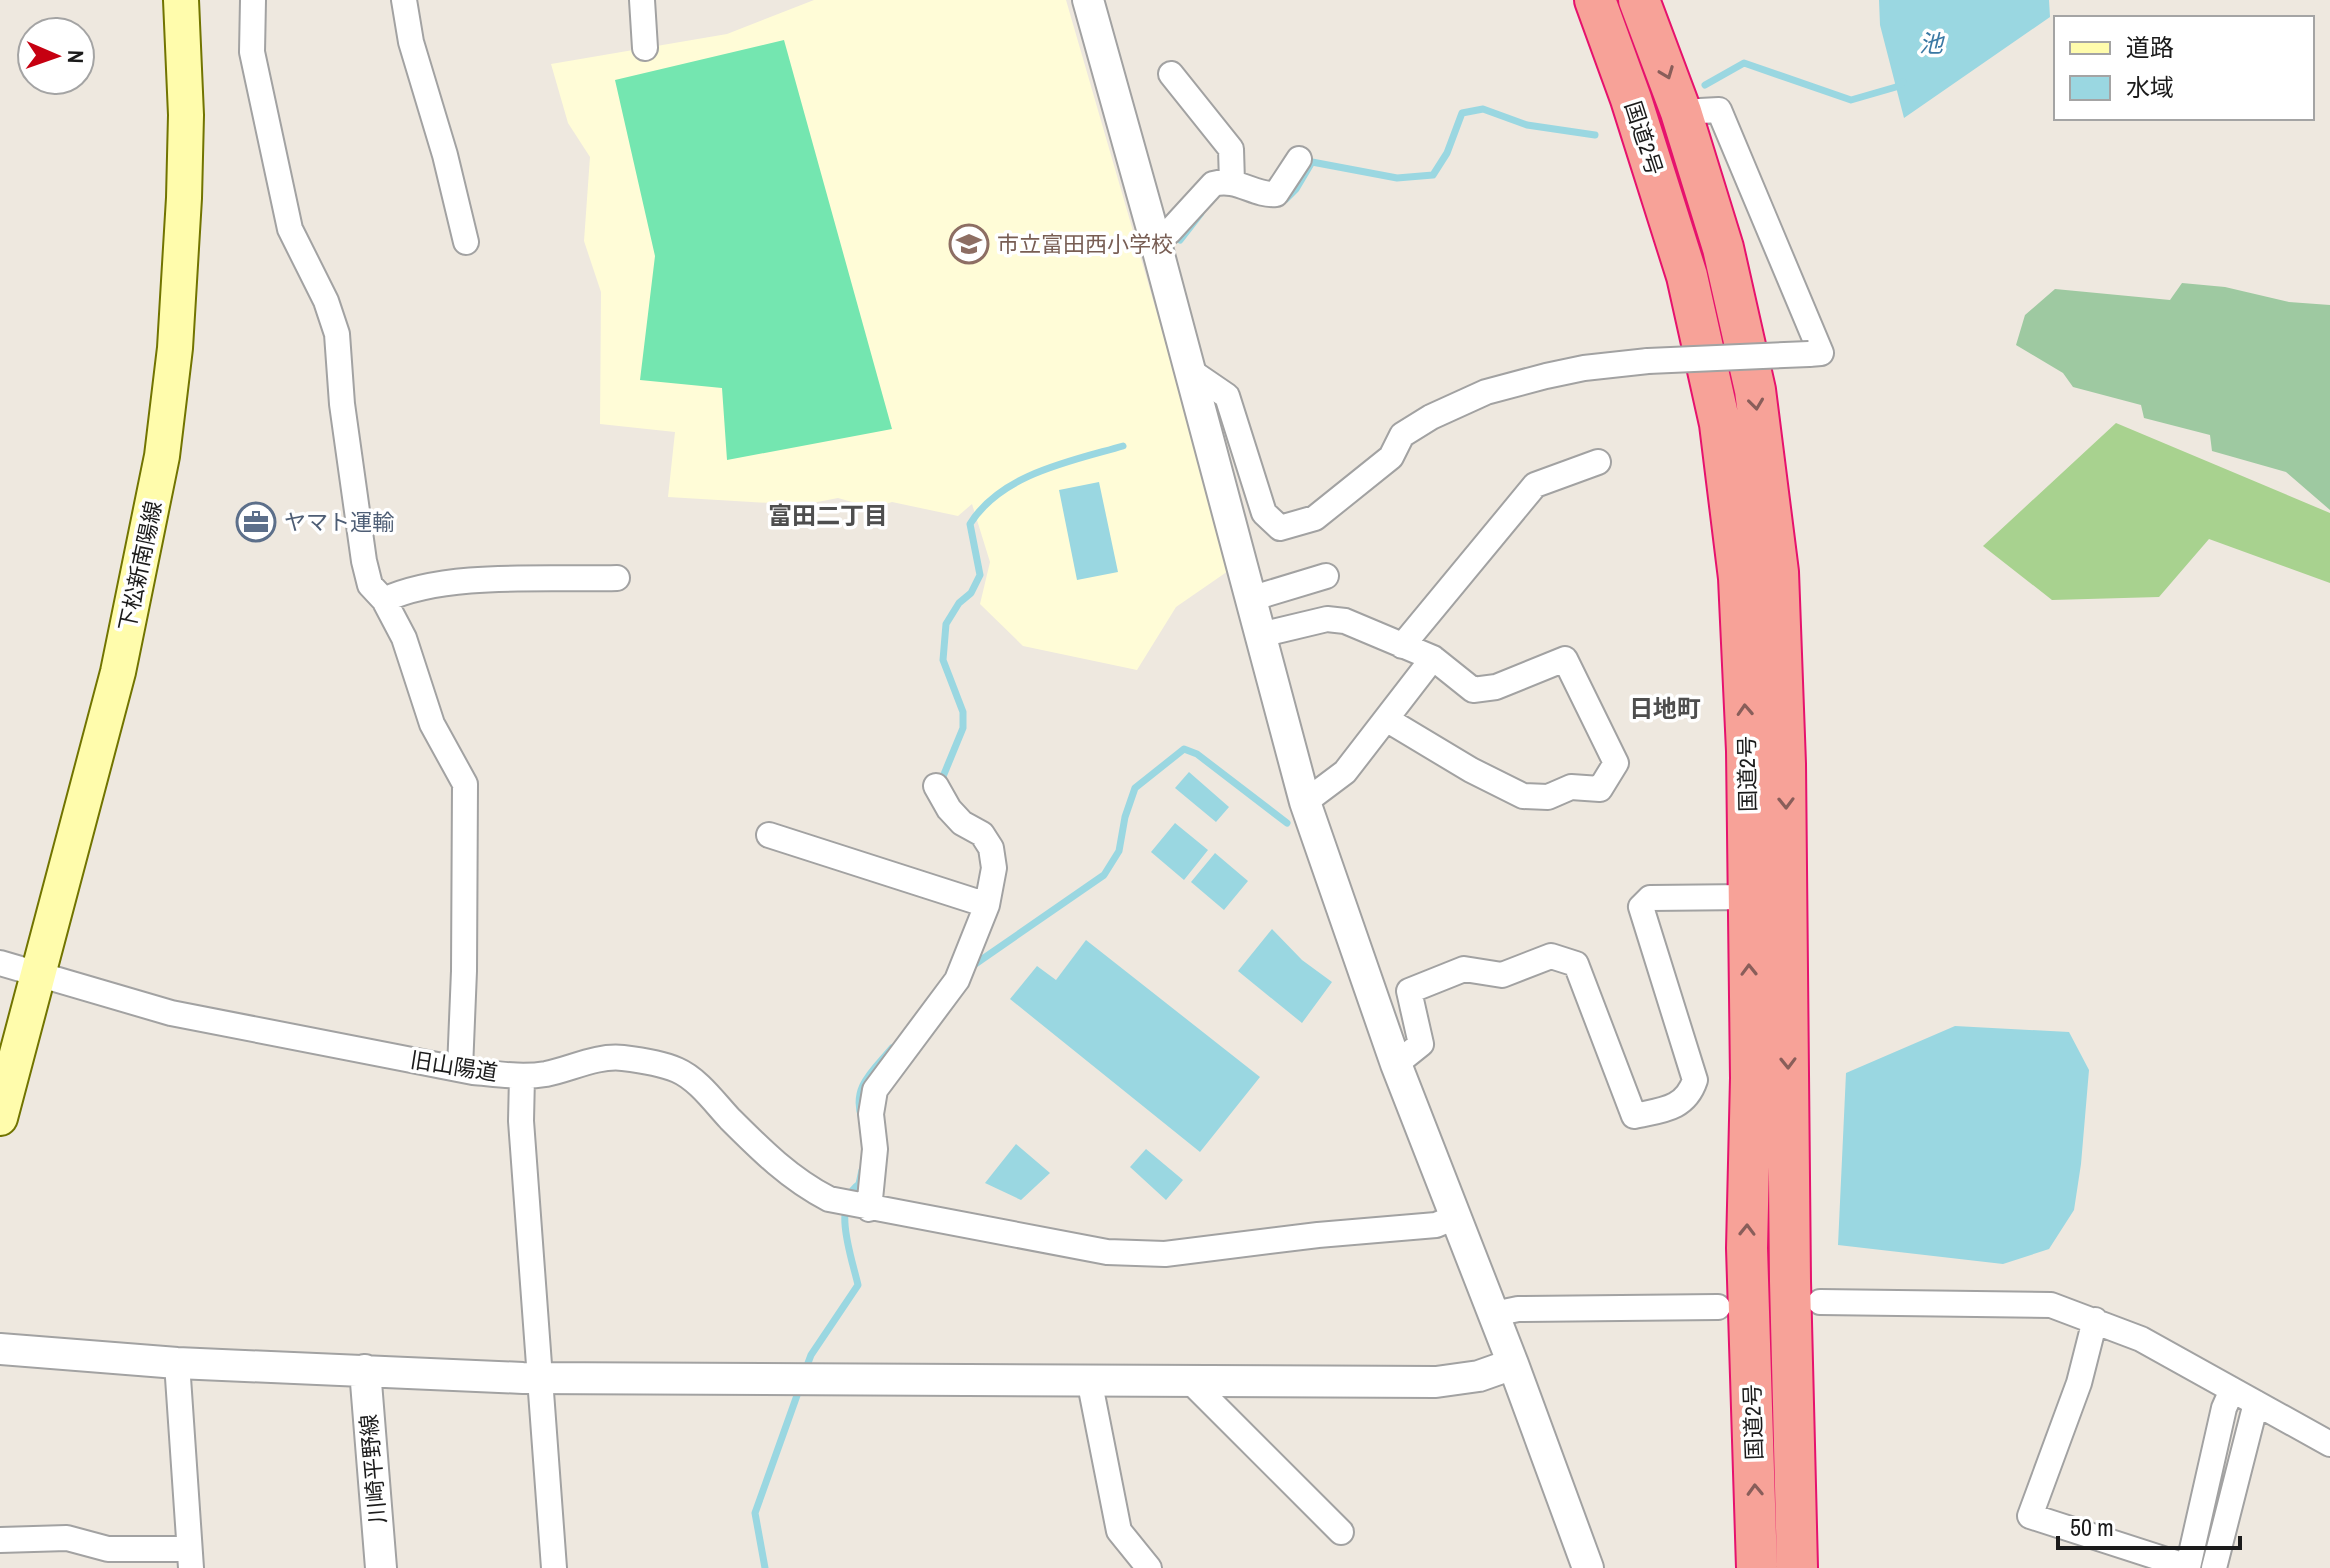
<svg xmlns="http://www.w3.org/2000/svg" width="2330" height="1568" viewBox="0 0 2330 1568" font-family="'Archivo Narrow','Noto Sans JP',sans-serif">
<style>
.education{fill:#fffcd7}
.forest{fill:#a8d28f}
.cemetery{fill:#9ec9a1}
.pitch{fill:#74e6b0}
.water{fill:#9ad7e1}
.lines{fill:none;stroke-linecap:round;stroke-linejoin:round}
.stream{stroke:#9ad7e1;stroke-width:7}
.minor-casing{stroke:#a2a2a2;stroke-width:28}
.tertiary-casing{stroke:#a2a2a2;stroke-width:34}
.secondary-casing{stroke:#717400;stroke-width:38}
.trunk-casing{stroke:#e6126d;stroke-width:44}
.minor{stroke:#fff;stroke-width:24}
.tertiary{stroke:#fff;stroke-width:30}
.secondary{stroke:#fffcac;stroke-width:34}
.trunk{stroke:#f7a298;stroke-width:40}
.minor-bridge-casing{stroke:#a2a2a2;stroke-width:28;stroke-linecap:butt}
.minor-bridge{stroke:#fff;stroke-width:24}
.oneway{stroke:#895e5a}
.labels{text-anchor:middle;stroke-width:7;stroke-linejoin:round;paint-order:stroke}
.street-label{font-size:22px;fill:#1b1b1b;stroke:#fff}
.education-label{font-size:22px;fill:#785e54;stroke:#fff;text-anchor:start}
.service-label{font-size:22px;fill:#4e5e75;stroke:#fff;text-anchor:start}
.water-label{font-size:24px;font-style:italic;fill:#3a78a3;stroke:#fff}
.neighbourhood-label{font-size:24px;font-weight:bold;fill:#4e4e4e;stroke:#fff}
</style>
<rect width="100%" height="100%" fill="#eee8df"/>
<path class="education" d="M814 0H1066L1231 569 1176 607 1137 670 1023 646 980 604 990 562 972 504 958 516 892 502 873 508 838 498 802 505 668 497 675 432 600 424 601 292 584 241 590 157 568 123 551 64 727 34Z"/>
<path class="forest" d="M2116 423 2330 513V583L2209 539 2159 597 2052 600 1983 546Z"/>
<path class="cemetery" d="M2182 283 2225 287 2289 302 2330 305V510L2286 472 2212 451 2210 435 2144 418 2141 405 2073 387 2063 373 2016 345 2025 315 2055 289 2170 300Z"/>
<path class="pitch" d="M784 40 892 429 727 460 722 388 640 380 655 256 615 80Z"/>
<path class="water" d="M1879 0H2049L2050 17 1904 118 1880 25Z
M1099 482 1118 572 1077 580 1059 490Z
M1189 772 1229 807 1216 822 1175 788Z
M1175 823 1208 850 1184 880 1151 852Z
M1215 853 1248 881 1224 910 1191 882Z
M1272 929 1302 960 1332 982 1302 1023 1238 971Z
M1086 940 1260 1077 1200 1152 1010 999 1037 966 1056 980Z
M1955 1026 2069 1032 2089 1070 2081 1164 2074 1210 2049 1249 2003 1264 1838 1245 1846 1073Z
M1016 1144 1050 1173 1021 1200 985 1183Z
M1146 1149 1183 1180 1166 1200 1130 1167Z"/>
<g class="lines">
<path class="stream" d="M1705 85 1744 63 1851 100 1896 87 1903 82
M1286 199 1296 189 1312 162 1397 178 1433 175 1447 153 1462 113 1483 109 1527 125 1595 135
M1180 240 1201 213
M942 779 963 728V712L943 660 946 624 959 603 971 593 980 575 970 524C1001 474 1071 461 1123 446
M968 969 1104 875 1119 851 1125 817 1135 788 1184 749 1197 754 1287 823
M862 1119C851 1087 873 1071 892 1048
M805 1371 811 1355 858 1285C852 1258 831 1204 859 1184L862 1170
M765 1568 755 1513 800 1387"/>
<g class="minor-casing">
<path id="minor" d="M253 0 252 52 290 229 326 301 337 334 342 404 364 561 370 585 384 600 404 638 432 724 465 784 464 971 460 1069
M404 0 411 42 445 155 466 242
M642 0 645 48
M1171 74 1231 149 1232 182
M1681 112 1719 110 1821 353 1809 354
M1154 236 1169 232 1213 184C1237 177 1254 196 1276 194L1299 159
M1189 370 1227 396 1264 513 1280 528 1315 518 1391 457 1402 435 1431 417 1486 392 1546 376 1584 368 1648 361
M1250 599 1326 576
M384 600C446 571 548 580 617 578
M1260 635 1327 619 1345 621 1433 658 1473 690 1496 687 1565 659 1616 763 1600 789 1571 787 1548 797 1523 796 1471 770 1386 719
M1402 646 1535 485 1598 462
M1305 802 1345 772 1433 658
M769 835 987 905
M0 963 171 1013 473 1072C497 1074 522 1078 546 1074 571 1069 597 1055 623 1058 640 1060 661 1063 677 1070 698 1079 715 1103 730 1119 761 1150 790 1179 829 1199L1107 1252 1165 1254 1318 1235 1436 1225 1455 1217
M1396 1064 1421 1044 1409 991 1464 969 1502 975 1551 956 1576 964 1634 1116C1661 1110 1685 1110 1695 1080L1641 907 1650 898 1748 897
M522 1076 521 1121 554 1568
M869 1209 875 1149 871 1114 875 1090 957 980 987 905 994 868 991 848 982 834 962 823 949 809 936 786
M1820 1302 2051 1305 2141 1339 2330 1444
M1494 1314 1518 1309 1718 1307
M2095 1320 2079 1383 2030 1516 2188 1567 2224 1408 2232 1390
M177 1363 191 1568
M1089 1379 1119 1531 1149 1568
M1188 1379 1341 1532
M0 1540 67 1538 108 1549H188
M2214 1568 2256 1403"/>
</g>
<g class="tertiary-casing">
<path id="tertiary" d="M1088 0 1154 236 1305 802 1396 1064 1513 1364 1588 1568
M0 1349 177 1363 523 1378 1436 1382 1479 1376 1513 1364
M365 1370 381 1568"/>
</g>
<g class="secondary-casing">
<path id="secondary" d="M0 1118 118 672 162 456 175 348 184 198 186 115 181 0"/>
</g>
<g class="trunk-casing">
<path id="trunk" d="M1595 0 1631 99 1687 276 1720 424 1739 578 1747 751 1751 1078 1747 1248 1757 1568
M1639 0 1681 112 1723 248 1755 390 1778 572 1785 764 1790 1281 1797 1568"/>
</g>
<use href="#minor" class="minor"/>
<use href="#tertiary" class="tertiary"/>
<use href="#secondary" class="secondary"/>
<use href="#trunk" class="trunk"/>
<g class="minor-bridge-casing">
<path id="minor-bridge" d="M1648 361 1809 354"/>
</g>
<use href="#minor-bridge" class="minor-bridge"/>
</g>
<defs><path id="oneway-chevron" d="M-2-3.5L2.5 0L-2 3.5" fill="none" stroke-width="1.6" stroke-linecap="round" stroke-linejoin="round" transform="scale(2)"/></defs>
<g class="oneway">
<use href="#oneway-chevron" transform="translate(1667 73) rotate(69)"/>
<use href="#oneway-chevron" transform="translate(1756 404) rotate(83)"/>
<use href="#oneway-chevron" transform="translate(1745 710) rotate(-93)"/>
<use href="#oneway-chevron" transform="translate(1786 803) rotate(89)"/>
<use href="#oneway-chevron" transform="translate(1749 970) rotate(-91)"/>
<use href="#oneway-chevron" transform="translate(1788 1063) rotate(89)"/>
<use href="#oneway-chevron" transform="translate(1747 1230) rotate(-89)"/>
<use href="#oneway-chevron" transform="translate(1755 1490) rotate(-92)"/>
</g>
<defs>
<g id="school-ring" transform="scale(2)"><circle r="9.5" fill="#fff" stroke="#8d6e63" stroke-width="1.5"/><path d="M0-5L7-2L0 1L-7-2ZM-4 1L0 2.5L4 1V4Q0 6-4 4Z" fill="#8d6e63"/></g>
<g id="office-ring" transform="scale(2)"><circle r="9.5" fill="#fff" stroke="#5c6f8a" stroke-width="1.5"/><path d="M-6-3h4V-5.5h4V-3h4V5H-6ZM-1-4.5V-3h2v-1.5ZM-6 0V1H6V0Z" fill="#5c6f8a"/></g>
</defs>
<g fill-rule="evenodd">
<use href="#school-ring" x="969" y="244"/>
<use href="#office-ring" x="256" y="522"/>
</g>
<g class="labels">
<g class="street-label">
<text transform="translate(1644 138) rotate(72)" y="8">国道2号</text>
<text transform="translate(140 566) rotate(-78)" y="8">下松新南陽線</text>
<text transform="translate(1747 774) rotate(-91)" y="8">国道2号</text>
<text transform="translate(454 1066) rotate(9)" y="8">旧山陽道</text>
<text transform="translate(1753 1422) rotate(-92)" y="8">国道2号</text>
<text transform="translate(373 1469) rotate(-95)" y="8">川崎平野線</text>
</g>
<g class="education-label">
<text x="997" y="252">市立富田西小学校</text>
</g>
<g class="service-label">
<text x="284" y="530">ヤマト運輸</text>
</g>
<g class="water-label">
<text x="1931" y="52">池</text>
</g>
<g class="neighbourhood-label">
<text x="828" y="524">富田二丁目</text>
<text x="1665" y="717">日地町</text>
</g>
</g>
<rect x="2054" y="16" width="260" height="104" fill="#ffffff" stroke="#a4a4a4" stroke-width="2"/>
<rect x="2070" y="42" width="40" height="12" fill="#fffcac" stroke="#a4a4a4" stroke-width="2"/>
<text x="2126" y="56" font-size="24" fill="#1b1b1b">道路</text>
<rect x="2070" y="76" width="40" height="24" fill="#9ad7e1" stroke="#a4a4a4" stroke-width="2"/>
<text x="2126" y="96" font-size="24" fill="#1b1b1b">水域</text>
<g transform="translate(56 56) rotate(92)"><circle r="38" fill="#ffffff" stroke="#a4a4a4" stroke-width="2"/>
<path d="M0-6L14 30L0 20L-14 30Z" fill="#c60011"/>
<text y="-12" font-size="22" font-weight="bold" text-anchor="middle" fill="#1b1b1b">N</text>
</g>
<path d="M2058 1536v12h182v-12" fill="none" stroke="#1b1b1b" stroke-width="4"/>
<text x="2070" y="1536" font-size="24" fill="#1b1b1b" stroke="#ffffff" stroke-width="6" paint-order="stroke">50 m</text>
</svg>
